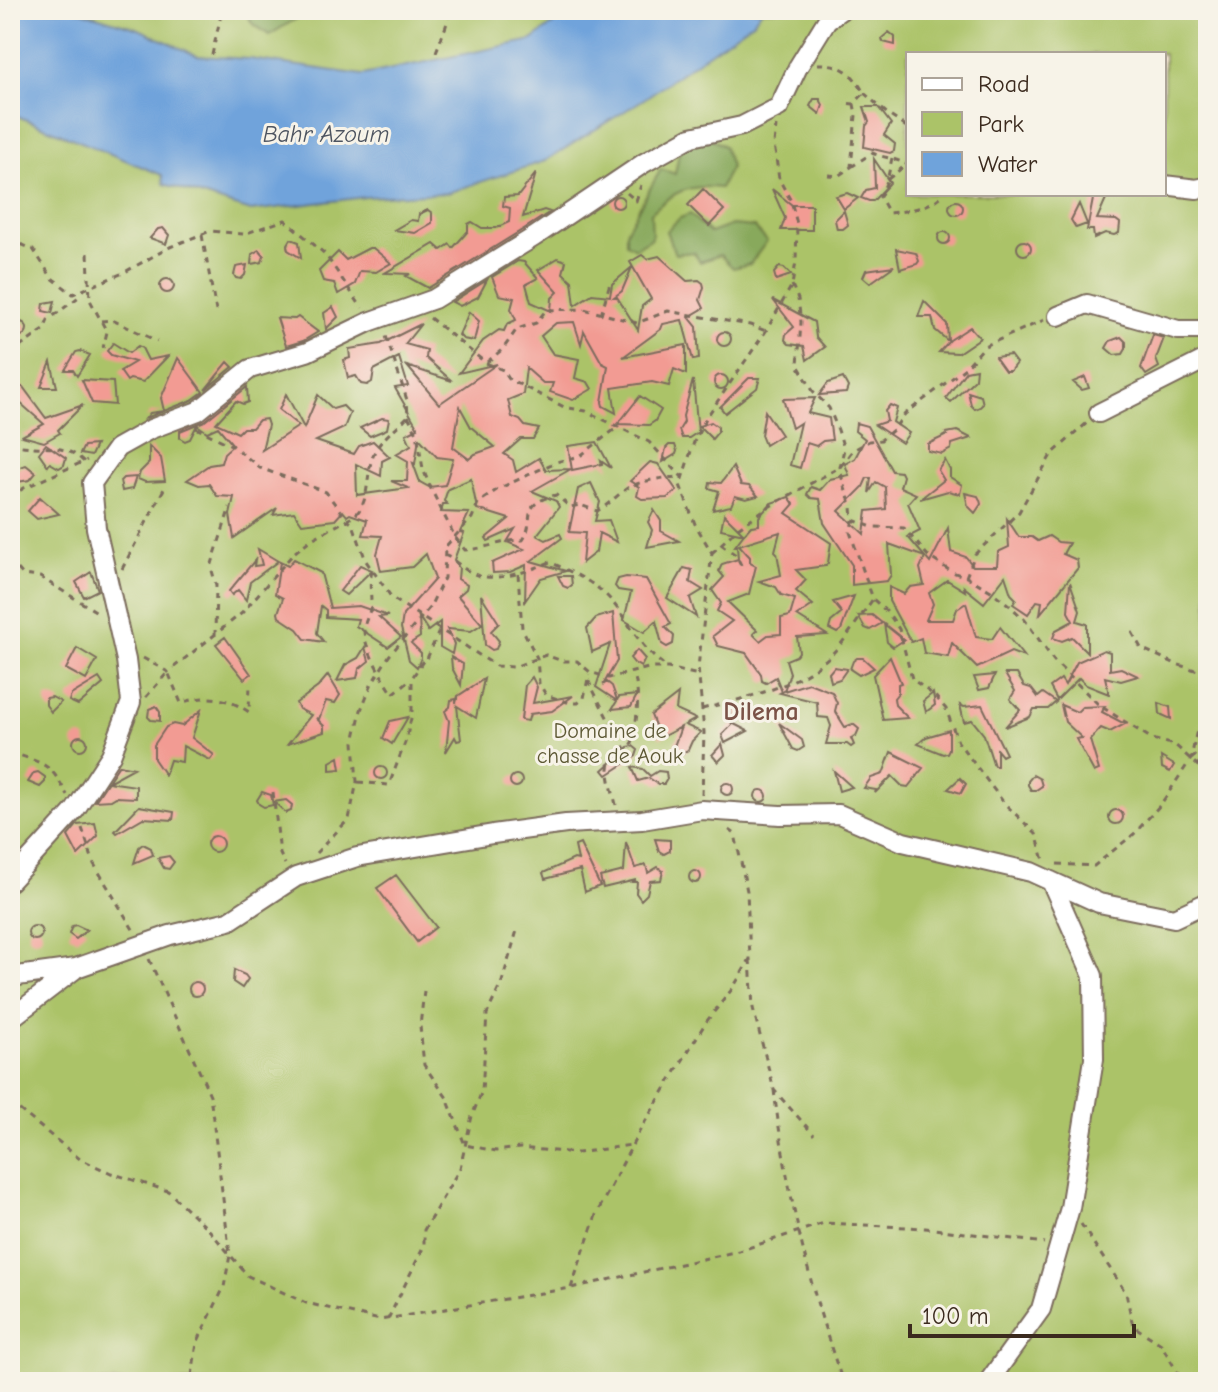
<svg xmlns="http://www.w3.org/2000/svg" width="1218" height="1392" viewBox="0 0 1218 1392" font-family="'Comic Neue',sans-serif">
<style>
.green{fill:#abc368;stroke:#737643;stroke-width:2;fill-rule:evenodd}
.forest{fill:#88a95c;stroke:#626a3d;stroke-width:2}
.water{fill:#6fa3db;stroke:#55667c;stroke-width:2}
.building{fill:#f29b93;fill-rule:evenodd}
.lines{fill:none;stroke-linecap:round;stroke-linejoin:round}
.street-casing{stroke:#7c6c5d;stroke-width:22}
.path{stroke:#7c6c5d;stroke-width:3;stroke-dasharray:6 6;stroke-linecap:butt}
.street{stroke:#fff;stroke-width:18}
.labels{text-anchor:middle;stroke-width:6;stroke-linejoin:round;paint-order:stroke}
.park-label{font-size:22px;fill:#5d5834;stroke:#f7f3e8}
.water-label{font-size:24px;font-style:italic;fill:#4d5460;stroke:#f7f3e8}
.quarter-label{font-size:26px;font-weight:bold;fill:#7b5247;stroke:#f7f3e8}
</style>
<rect width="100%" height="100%" fill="#f7f3e8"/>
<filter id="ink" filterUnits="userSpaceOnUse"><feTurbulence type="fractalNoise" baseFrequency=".0125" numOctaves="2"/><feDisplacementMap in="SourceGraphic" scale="16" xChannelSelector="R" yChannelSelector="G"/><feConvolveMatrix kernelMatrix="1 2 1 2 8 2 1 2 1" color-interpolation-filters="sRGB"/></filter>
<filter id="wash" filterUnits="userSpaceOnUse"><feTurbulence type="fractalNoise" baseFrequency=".006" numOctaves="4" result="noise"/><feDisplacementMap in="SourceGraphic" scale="32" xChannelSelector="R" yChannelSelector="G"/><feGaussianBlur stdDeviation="1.8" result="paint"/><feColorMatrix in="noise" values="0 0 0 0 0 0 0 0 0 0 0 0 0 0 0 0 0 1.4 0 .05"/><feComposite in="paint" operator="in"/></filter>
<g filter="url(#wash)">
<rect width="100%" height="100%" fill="#f5e6d2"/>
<path class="green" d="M10 10H1208V1382H10ZM908 54H1164V194H908Z"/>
<path class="forest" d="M249 10H311L269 35 252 23 246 13Z
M709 138 724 146 731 167 720 188C688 184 674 191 651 213L652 238 635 248 626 243V231L661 169 675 174 680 147Z
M690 214 710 233 732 225 754 227 767 241 750 264 733 268 720 255 700 262 694 252 675 254 666 231 680 218Z"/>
<path class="water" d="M10 10H76L139 29 198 56 250 59 363 75 532 40 572 10H762L753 22 644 99 545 161 447 193 366 197 251 211 164 184 162 175 10 113Z"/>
<g id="blocks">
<path class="building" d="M889 32 895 37V45L883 42 882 38Z
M814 99H820L823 105 820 114 810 106Z
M864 107H878L891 124 884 135 895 144 894 151 890 153 864 147 866 126 869 122Z
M874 159 890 183 873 201H869L861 198 866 190 875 188Z
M536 173 523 217 544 210 550 212 527 227 428 288 406 276 410 274 385 273 434 244 441 250 450 244 453 248 468 231V224L472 222 482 228H496L509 222 510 208 503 206 504 197 518 196Z
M703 189 724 210 709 226 688 205Z
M772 189 792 205H812V230H781L785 218Z
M847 193 858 198 844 209 836 196Z
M1094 194H1108L1097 219 1116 220 1120 223 1119 233 1114 235 1105 233 1094 238 1093 230H1087Z
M612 202a6 6 0 1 1 12 0a6 6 0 1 1-12 0Z
M949 208a7 7 0 1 1 14 0a7 7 0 1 1-14 0Z
M1079 204 1087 224 1076 228 1071 220Z
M428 210 432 213V223L415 233 394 230 411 220 418 221 419 214Z
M844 211 848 225 843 229H837L835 220Z
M163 228 169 235 166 244 150 238 158 229Z
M938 238a6 6 0 1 1 12 0a6 6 0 1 1-12 0Z
M291 239 299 242 301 258 288 250 287 246Z
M1017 248a7 7 0 1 1 14 0a7 7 0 1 1-14 0Z
M369 248H373L391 263 376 272 360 271 355 284 338 294 334 283 323 281 319 271 338 252 346 260Z
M896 249 916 253 919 261 917 264 900 269Z
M259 250 264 256 262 262 251 264 252 254Z
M642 255 647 259 659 256 687 281 699 280 703 283 704 287 700 300 704 308 689 317 697 327 699 359 693 360 682 320 663 324 661 329 623 357 686 345V374L674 369 669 386 652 382 612 388 616 413 603 406 602 402 608 366 602 363 584 331 581 344 574 322 556 323 541 336 553 354 579 359 575 378 588 382 592 389 573 400 550 392 553 383H543L526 368 523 394 508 400 512 417 520 420 525 426 539 429 533 439H521L504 454 513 460 516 472 539 458 546 470 571 469 532 491 556 501 559 507 537 535 546 540 560 534 562 538 531 561 566 571 541 578 525 601 526 565 510 572 493 573 492 563 524 549 507 542 515 529 488 541 486 538 509 519 477 509 471 479 448 489 444 501 447 504H443L441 512 469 513 460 532 464 533 454 560 459 568 458 579 467 585 466 589 458 596 482 624 471 631 447 629 454 644 452 654 440 647V622L428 631 419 617 420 637 411 643 421 653V658L417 667 409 660 401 628 403 615 435 579 426 554 412 567 381 571 377 554 382 536 363 535 367 520 350 514 347 516 343 511 335 520 302 524 294 512 273 515 277 508 234 538 230 515 234 497 217 496 209 484 199 485 187 480 209 465 221 463 224 453 233 445 218 427 207 432 197 425 190 439 185 441 180 438V431L205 421 247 387 248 402 243 404 236 401 216 423 238 433 243 428H252L259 420 266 419 268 425 262 450 299 426 279 410 286 394 304 428 318 395 333 409 343 406 350 413 344 428 316 441 354 454 359 446 373 441 390 457 382 461 381 476 356 464 357 495 408 488 391 481H407L408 461 396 454 411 445 406 434 418 428 395 388 408 386 399 357 374 370 372 382 367 385 361 384 356 376 348 378 344 360 350 358 349 349 381 344 421 324 405 344 427 350 426 358 452 381 407 366 439 404 497 364 459 373 483 341 499 330 504 331 507 324 516 320 511 309 514 298 499 295 492 277 518 261 524 262 538 278 526 284 531 302 551 311 552 298 558 292 538 270 558 258 566 261 563 273 572 281 575 305 592 294 610 296 612 284 632 267 622 291 614 297H617L638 330 642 306 651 299 630 262ZM460 407 471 427 495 447 475 454 469 459 453 447ZM419 438 437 457 453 459 445 485 429 487 420 482 413 463 415 464Z
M247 265 245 275 241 279 236 278 234 275 236 267Z
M894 266 870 283 863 277 866 270Z
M779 267 784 268 791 275 776 280 774 273Z
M160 286a7 7 0 1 1 14 0a7 7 0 1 1-14 0Z
M487 280 478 297 460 306 452 302Z
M773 300 814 322 816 337 825 347 807 360 804 346 789 344 785 340 786 334 794 327Z
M55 301 52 313 43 311 44 303Z
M924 301 947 324 948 341 935 330 932 317H918Z
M333 307 338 317 326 329 324 313Z
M469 312 479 321 474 341 463 339 459 335Z
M298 317 318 332 303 341 286 346 277 318 295 319Z
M13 329a7 7 0 1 1 14 0a7 7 0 1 1-14 0Z
M970 327 980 338 958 353 939 352 950 340Z
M717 339a7 7 0 1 1 14 0a7 7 0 1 1-14 0Z
M1153 335 1164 338 1156 359 1159 367 1146 375 1141 368Z
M1121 337 1126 342V349L1123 354 1114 355 1106 348 1110 341Z
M113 343 129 353 138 346 142 348 148 360 168 356 143 382 130 379 127 381 120 371 135 362 111 355 107 351Z
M80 351 90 355 77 376 73 370H65L76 352Z
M1010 355 1016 363 1010 371H1005L995 357Z
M178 358 203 392 192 400 146 418 150 413 164 411 161 398Z
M51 362 57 387H41Z
M228 362 233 367 205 390Z
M976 369 975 379 951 402 946 398 966 371Z
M714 382a7 7 0 1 1 14 0a7 7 0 1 1-14 0Z
M1085 377 1089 388 1082 390 1073 382Z
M749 378H760L757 388 725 413 720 407Z
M843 378 848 387 846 393 819 395 828 383Z
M82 380 113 382 115 405 92 403Z
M693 380 698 432 689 438H682L679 430 684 422 683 416Z
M10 386 23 387 46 418 83 405 58 430 60 433 44 442 22 436 44 424 18 401 10 417Z
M968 392 981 396 983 404 980 407 975 409 971 405Z
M640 396 661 410 655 421 649 425 618 424Z
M815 398 808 413 829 418 832 440 823 441 816 446 807 443 800 468 790 465 800 423 792 428 783 399Z
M890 405 897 408 893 422 909 433 902 443 875 425 887 421 885 411Z
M765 411 781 435 765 445 761 435Z
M382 418 389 419 387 429 370 436 360 428Z
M711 422 718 427V432L712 439 699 426Z
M856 423 867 426 892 471 901 472 903 476 900 487 916 494 908 503 920 531 908 537 930 563 948 528 951 552 966 557 973 566H997L998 552 1009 547 1007 519 1019 537H1032L1038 541 1049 536 1058 542 1069 543 1063 554 1077 560 1078 568 1040 614 1042 602 1037 601 1028 614 1013 604 1016 599 1011 594 1005 576 984 603 964 587 965 591 947 580 929 593 933 604 926 620H953L957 609 966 603 976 637 992 639 1000 627 1024 657 1011 652 977 668 952 643 948 657 924 653 921 638 911 642 889 601V587L904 594 910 587 924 585 920 568 925 557 889 544 891 575 887 581 852 585V565L824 523 820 499 811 498 807 494 811 487 820 490 830 479 849 475 845 464 855 458 865 439 855 431ZM867 478H871L869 493 876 482 885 487 886 509 867 511 864 534 839 511 863 487Z
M957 431 971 438 952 444 951 449 942 454 928 451V444L947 435 946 433Z
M597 442 611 468 601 461 602 464 572 470 568 446Z
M46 444 66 458 64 465 59 468 50 463 48 466 39 453Z
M96 445 91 456 80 454 84 446Z
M669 445H675L677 451 676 454 663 462 666 448Z
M149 446 161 458 165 481 145 482 138 479 140 472 149 463Z
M945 460 950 470V477L962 485 960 494 948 491 920 499 944 480 938 470Z
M650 462 658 464 677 491 667 498 642 499 637 496 639 487 630 481Z
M26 465 36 473 30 480 10 483V470Z
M733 467 741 485 749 486 758 496 746 499 735 496 731 506 713 510 719 491 709 488 710 482 721 483Z
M136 477 132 489 122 491 120 481 123 478Z
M591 483 600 502 595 521 609 520 617 542 599 533 596 552 582 563 585 533 569 532 578 489Z
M965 493 978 496 980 500 981 504 975 513 968 506Z
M40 497 59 514 37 519 28 511Z
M789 497 794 504 786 513 831 543 828 563 825 566 796 570 806 580 796 591 813 605 797 616 827 635 797 637 799 652 796 656 786 660 790 673 784 691 809 683 832 692 837 703 835 711 845 727 853 724 859 729 856 736 851 738 854 745 851 747 847 744H826L831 726 828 718 818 717 817 702 780 693 782 692 776 677 766 683 762 681 761 674 746 653 718 646 713 636 732 621 717 611 721 603 712 590 724 577 719 571 722 564 738 559 737 546H735L744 534 721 529 724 514 744 534 751 526 759 525V517L771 503ZM780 532 775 551 777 553 781 575 759 581 776 587 781 595 795 599 790 616 781 618V634L768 635 760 641 753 634 757 630 728 602 749 594 756 566 750 563V557L739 545Z
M654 510 661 521V531L679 541 647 547 652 530 648 522Z
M258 549 278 561 250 582 246 600 238 590 232 595 229 591 255 560 254 566 262 565Z
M294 559 321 573 330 608 359 606 388 616 379 617 401 637 388 647 356 626 358 619 326 617V610L321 606 317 633 324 642 305 639 297 629 279 617 278 613 283 598 275 594 280 562 288 566Z
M360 565 372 570 346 595 340 591Z
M684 568 692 570 690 582 703 590 690 598 696 617 667 598Z
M91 572 98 590 84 597 76 582Z
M558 576H571L572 585 568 588 563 586Z
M626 577 646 579 671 624 665 627 674 636 673 644 667 647 662 644 656 621 644 632 624 620 631 592 618 590 615 586 618 579Z
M1070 582 1080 611 1077 621 1087 624V652L1072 637 1062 641 1053 638 1056 630 1073 621 1068 612Z
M481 595 499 623 491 631 499 641 496 649 492 650 485 645Z
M854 596 841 630 837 633 829 629 831 622 842 613 833 602Z
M613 613 617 661 603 685 607 682 612 686 617 700 619 697 637 695 631 707 612 709 617 701 596 687 610 644 592 652 587 628 596 618Z
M872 615 882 623 870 630 865 628 858 616Z
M884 624 904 640 893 647 887 642Z
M225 637 251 674 244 679 216 644Z
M365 647 369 661 359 669 357 678 337 681 345 665 358 658Z
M77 648 97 660 86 680 66 669Z
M637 650 645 659 641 667 634 663 630 658Z
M1104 650 1110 652V670L1121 668 1138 676 1121 681 1105 677 1109 694 1086 685 1079 678 1057 700 1050 687 1061 679 1065 685 1077 662Z
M451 657 463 664 461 685 452 668Z
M890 657 901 683 898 684V693L894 698 895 705 908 718 883 720 873 675Z
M857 658H863L874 668 859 675 850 669 853 661Z
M834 667 847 669 840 679 831 682 829 673Z
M1005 674H1017L1024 686 1031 688 1038 697 1043 693 1056 702 1048 709H1034L1030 717 1005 727 1020 710 1010 699 1015 691Z
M328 675 340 695 335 703 326 701 319 719 316 718 324 726V732L288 744 311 715 299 709 296 703 318 687Z
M995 675 989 688 979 690 974 677Z
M532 677 537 687 533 703 573 696 552 711 530 714 528 721 521 720 525 685Z
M99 678 103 684 78 705 69 701 71 695Z
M484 679 476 718 457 706 461 740 457 741 455 737 446 752 449 721 445 711 450 707 451 700 456 699V703L458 696Z
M933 693 935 705 926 712 923 701Z
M678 694 676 710 696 719 685 725 701 732 692 741 688 750 669 760 681 727 660 738 651 715Z
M52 697 61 702 51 712 46 705V698Z
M1159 703 1170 707 1171 719 1160 714Z
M736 704 742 712 734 724 748 731 725 743 722 735 732 725 729 710Z
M960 705 964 707 982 705 1006 754 1002 756 997 750V766H994L984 735 972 720 964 722Z
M1061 705 1077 712 1082 707 1105 706 1102 712 1125 724 1110 732 1101 728 1090 740 1099 770 1094 772 1076 739 1082 738 1065 722Z
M156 706 160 712V721L151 720 148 717 149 709Z
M201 710 192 738 214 755 210 760 183 746 182 762 170 760 165 775 154 759V745L166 727 173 724 182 726Z
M408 717 392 744 383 738 390 721Z
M779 723 802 740 804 747 798 751 793 749Z
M949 730V749L947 753 943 754 918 744 926 737Z
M73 743a7 7 0 1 1 14 0a7 7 0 1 1-14 0Z
M722 744 725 755 718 762 712 755Z
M633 746 638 750 636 756 607 775 603 770 628 747Z
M891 752 923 768 908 787 902 786 892 776 875 793 876 790 864 788 871 778 883 774Z
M339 757 341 769 330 770V762Z
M1161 757 1174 765 1170 772 1162 768Z
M119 765 134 768 108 782 136 786V798L116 797 111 800 95 801Z
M375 773a6 6 0 1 1 12 0a6 6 0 1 1-12 0Z
M632 767 643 769 650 776 658 771 666 772 667 779 664 784H658L649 778 638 781Z
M834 771 852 787 839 791Z
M38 772 45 777V782L40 787 28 782 34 773Z
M510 781a6 6 0 1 1 12 0a6 6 0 1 1-12 0Z
M1033 775 1040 779 1042 786 1036 790H1031L1028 785V781Z
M960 778 966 784 961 793 948 789Z
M721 789a6 6 0 1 1 12 0a6 6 0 1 1-12 0Z
M755 796a6 6 0 1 1 12 0a6 6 0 1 1-12 0Z
M262 792 271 795 273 805 264 807 259 804 257 800Z
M286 800 292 805 291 811 286 813 274 802Z
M139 806 174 812 173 820 143 818 117 833 115 831Z
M1109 817a7 7 0 1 1 14 0a7 7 0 1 1-14 0Z
M95 823 98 836 78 855 68 836 77 825Z
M207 844a8 8 0 1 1 16 0a8 8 0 1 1-16 0Z
M655 839 670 840V851L664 854 659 851Z
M626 842 635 868 646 865 648 873 658 867 663 871 661 880 650 881 647 894 641 900 636 893 637 882H631L636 880 603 888 600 877 624 871Z
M143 844 151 848 153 855 134 863 139 847Z
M580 844 600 886 585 892 580 870 545 879 543 873 574 859 578 860 575 846Z
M169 856 174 862 169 869 164 868 158 858Z
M689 877a6 6 0 1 1 12 0a6 6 0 1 1-12 0Z
M396 875 436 927 417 942 377 888Z
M76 925 87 930 76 939 69 934 72 926Z
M28 933a7 7 0 1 1 14 0a7 7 0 1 1-14 0Z
M234 970 245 975 248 979 242 988 233 982Z
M189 989a7 7 0 1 1 14 0a7 7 0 1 1-14 0Z"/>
</g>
</g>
<g filter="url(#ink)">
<use href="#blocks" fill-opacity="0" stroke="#7c6c5d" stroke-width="2"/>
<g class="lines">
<g class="street-casing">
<path id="street" d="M1164 185 1197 189 1208 186
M1058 316 1087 304 1178 330H1208
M1099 413 1208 358
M10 881 75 810 111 755 131 702 126 660 96 528 92 483 117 448 151 429 198 411 250 369 307 352 369 322 434 299 534 237 644 163 691 137 742 126 779 107 798 67 827 20 841 10
M10 977 76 968 170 935 229 921 296 877 357 857 493 834 566 824 642 820 702 810 780 815 839 814 903 842 1031 872 1099 903 1174 918 1208 902
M10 1019 74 970
M989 1381 1041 1309 1070 1208 1094 1059 1093 976 1051 881"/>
</g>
<path class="path" d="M436 52 446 26 450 10
M212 55 222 10
M818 64C841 63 853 73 864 93L854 104 845 103
M864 93 890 116 908 128
M892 158 887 181 880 197 889 213C909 211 929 208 944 194
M851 167 872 153C884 158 896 158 908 165
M828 175 838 176 851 167 856 115 854 104
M888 179 907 164
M627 193 636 201 641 185
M202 235 216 311
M10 240 33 249 52 278 73 294 123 273 170 247 210 231 244 234 285 220 325 254 362 308
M88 253 90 300 107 332 103 348
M792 285 798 299 801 322 798 365 813 391 829 408 838 430 844 449 840 467 843 483 852 507 853 520 850 532 873 599 889 614 899 629 912 679 935 696 946 709 958 742 1004 803 1036 834 1044 860
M601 314 610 283
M430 318 486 363 503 370 509 379 564 407 586 411 649 442 682 477
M101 321 112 320 157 341
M10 329 17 349 44 330 48 320 80 296
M487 362 503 349 517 329 536 323 546 310 584 309 637 323 668 311 750 325 766 331
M408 416 417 433 423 469 431 489 455 537 465 550C486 549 502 540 523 540 537 518 517 505 556 495L570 507 580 505 597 511C609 505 619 493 629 487 644 480 665 477 682 477
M196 428 233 446 260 468 326 492 347 520C373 509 364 475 374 453 382 437 396 429 408 416L407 400 385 333
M10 443C34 452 64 440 84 462
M10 497 24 488 87 460
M853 520 872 527 904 528 929 557 952 572 969 578 991 591 1009 605 1025 620 1054 661 1099 705 1152 739 1175 745 1208 775
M721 544 736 555 743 569
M712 553 738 528 765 509 840 467 852 451 869 441 881 440 893 430 905 414 964 369 985 346 1044 320
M444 555C455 559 460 567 470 572 492 585 529 571 550 562 573 573 598 583 614 604 632 627 642 651 667 667
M10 556 12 531
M10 560 23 575 40 577 97 612
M122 569 165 487
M372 571C369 583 371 591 371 603 371 612 365 620 364 628 363 648 383 678 393 694L412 678
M518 574 522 628 537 658 539 683 546 695 570 703H578L584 698 589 674
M966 577 975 554 1019 512 1051 455 1088 422
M1132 632 1141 648 1176 664 1208 674
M215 636 216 585 211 567 230 507
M143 658 168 672 242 613 294 553 310 540 347 520 353 524 366 561 392 598 496 666 514 667 546 655 562 661H577L590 672 609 678 648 668H668L699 675
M588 680 610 723
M146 697 168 672 181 703C206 694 227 697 249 712L250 684
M702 709C749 697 808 685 840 645 852 630 862 614 873 599
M10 752C44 764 50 762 67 795
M1191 759 1208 746
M1196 764 1208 763
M358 782 389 785 406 740 412 714V678L423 661H426L440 629
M273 792 280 854 285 864
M702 795 704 732 698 667 712 553 695 524 680 485 694 442 706 418 766 331 792 285 796 262 797 224 791 201 779 179 774 144 776 126
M616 805C610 777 598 758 632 743 637 719 641 695 633 671
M82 828 94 864 134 931
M316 853 349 819 357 782 354 742 361 710 372 683 389 656 430 607 444 578 445 547 472 518 478 503 498 489 556 462 580 456 618 427
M1057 864 1094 866 1134 834 1161 804 1191 759 1196 734 1208 712
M149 959 210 1095 230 1255 224 1287 197 1343 191 1382
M750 959 753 1008 774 1090 814 1135
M424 991 420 1026 424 1065 447 1098 465 1145 496 1151 520 1148 577 1153 631 1145
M774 1090C786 1189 809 1288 843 1382
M10 1102 80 1159 111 1173 168 1191 210 1231 248 1276 306 1303 380 1320 571 1288 739 1251 824 1223 925 1228 1044 1243
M1081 1224 1126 1293 1133 1326 1161 1344 1183 1382
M571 1288 596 1215 640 1130 706 1022 733 988 750 959 747 891 735 834 728 829
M388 1319 424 1246V1230L460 1168 472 1116 482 1091 487 1014 502 982 518 927"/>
<use href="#street" class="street"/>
</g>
</g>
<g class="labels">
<g class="park-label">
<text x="610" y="738">Domaine de<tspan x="610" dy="25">chasse de Aouk</tspan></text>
</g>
<g class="water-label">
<text x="326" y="142">Bahr Azoum</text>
</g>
<g class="quarter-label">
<text x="761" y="720">Dilema</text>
</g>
</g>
<rect width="1218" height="1392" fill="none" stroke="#f7f3e8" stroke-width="40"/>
<rect x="906" y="52" width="260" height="144" fill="#f7f3e8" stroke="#aca397" stroke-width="2"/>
<rect x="922" y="78" width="40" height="12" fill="#ffffff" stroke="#aca397" stroke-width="2"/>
<text x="978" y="92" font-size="24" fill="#3b2a1e">Road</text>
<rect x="922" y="112" width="40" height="24" fill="#abc368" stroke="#aca397" stroke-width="2"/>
<text x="978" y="132" font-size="24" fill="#3b2a1e">Park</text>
<rect x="922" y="152" width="40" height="24" fill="#6fa3db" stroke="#aca397" stroke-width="2"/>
<text x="978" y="172" font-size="24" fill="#3b2a1e">Water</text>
<path d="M910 1324v12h224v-12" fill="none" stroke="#3b2a1e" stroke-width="4"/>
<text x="922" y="1324" font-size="24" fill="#3b2a1e" stroke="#f7f3e8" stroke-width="6" paint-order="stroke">100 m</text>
</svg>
